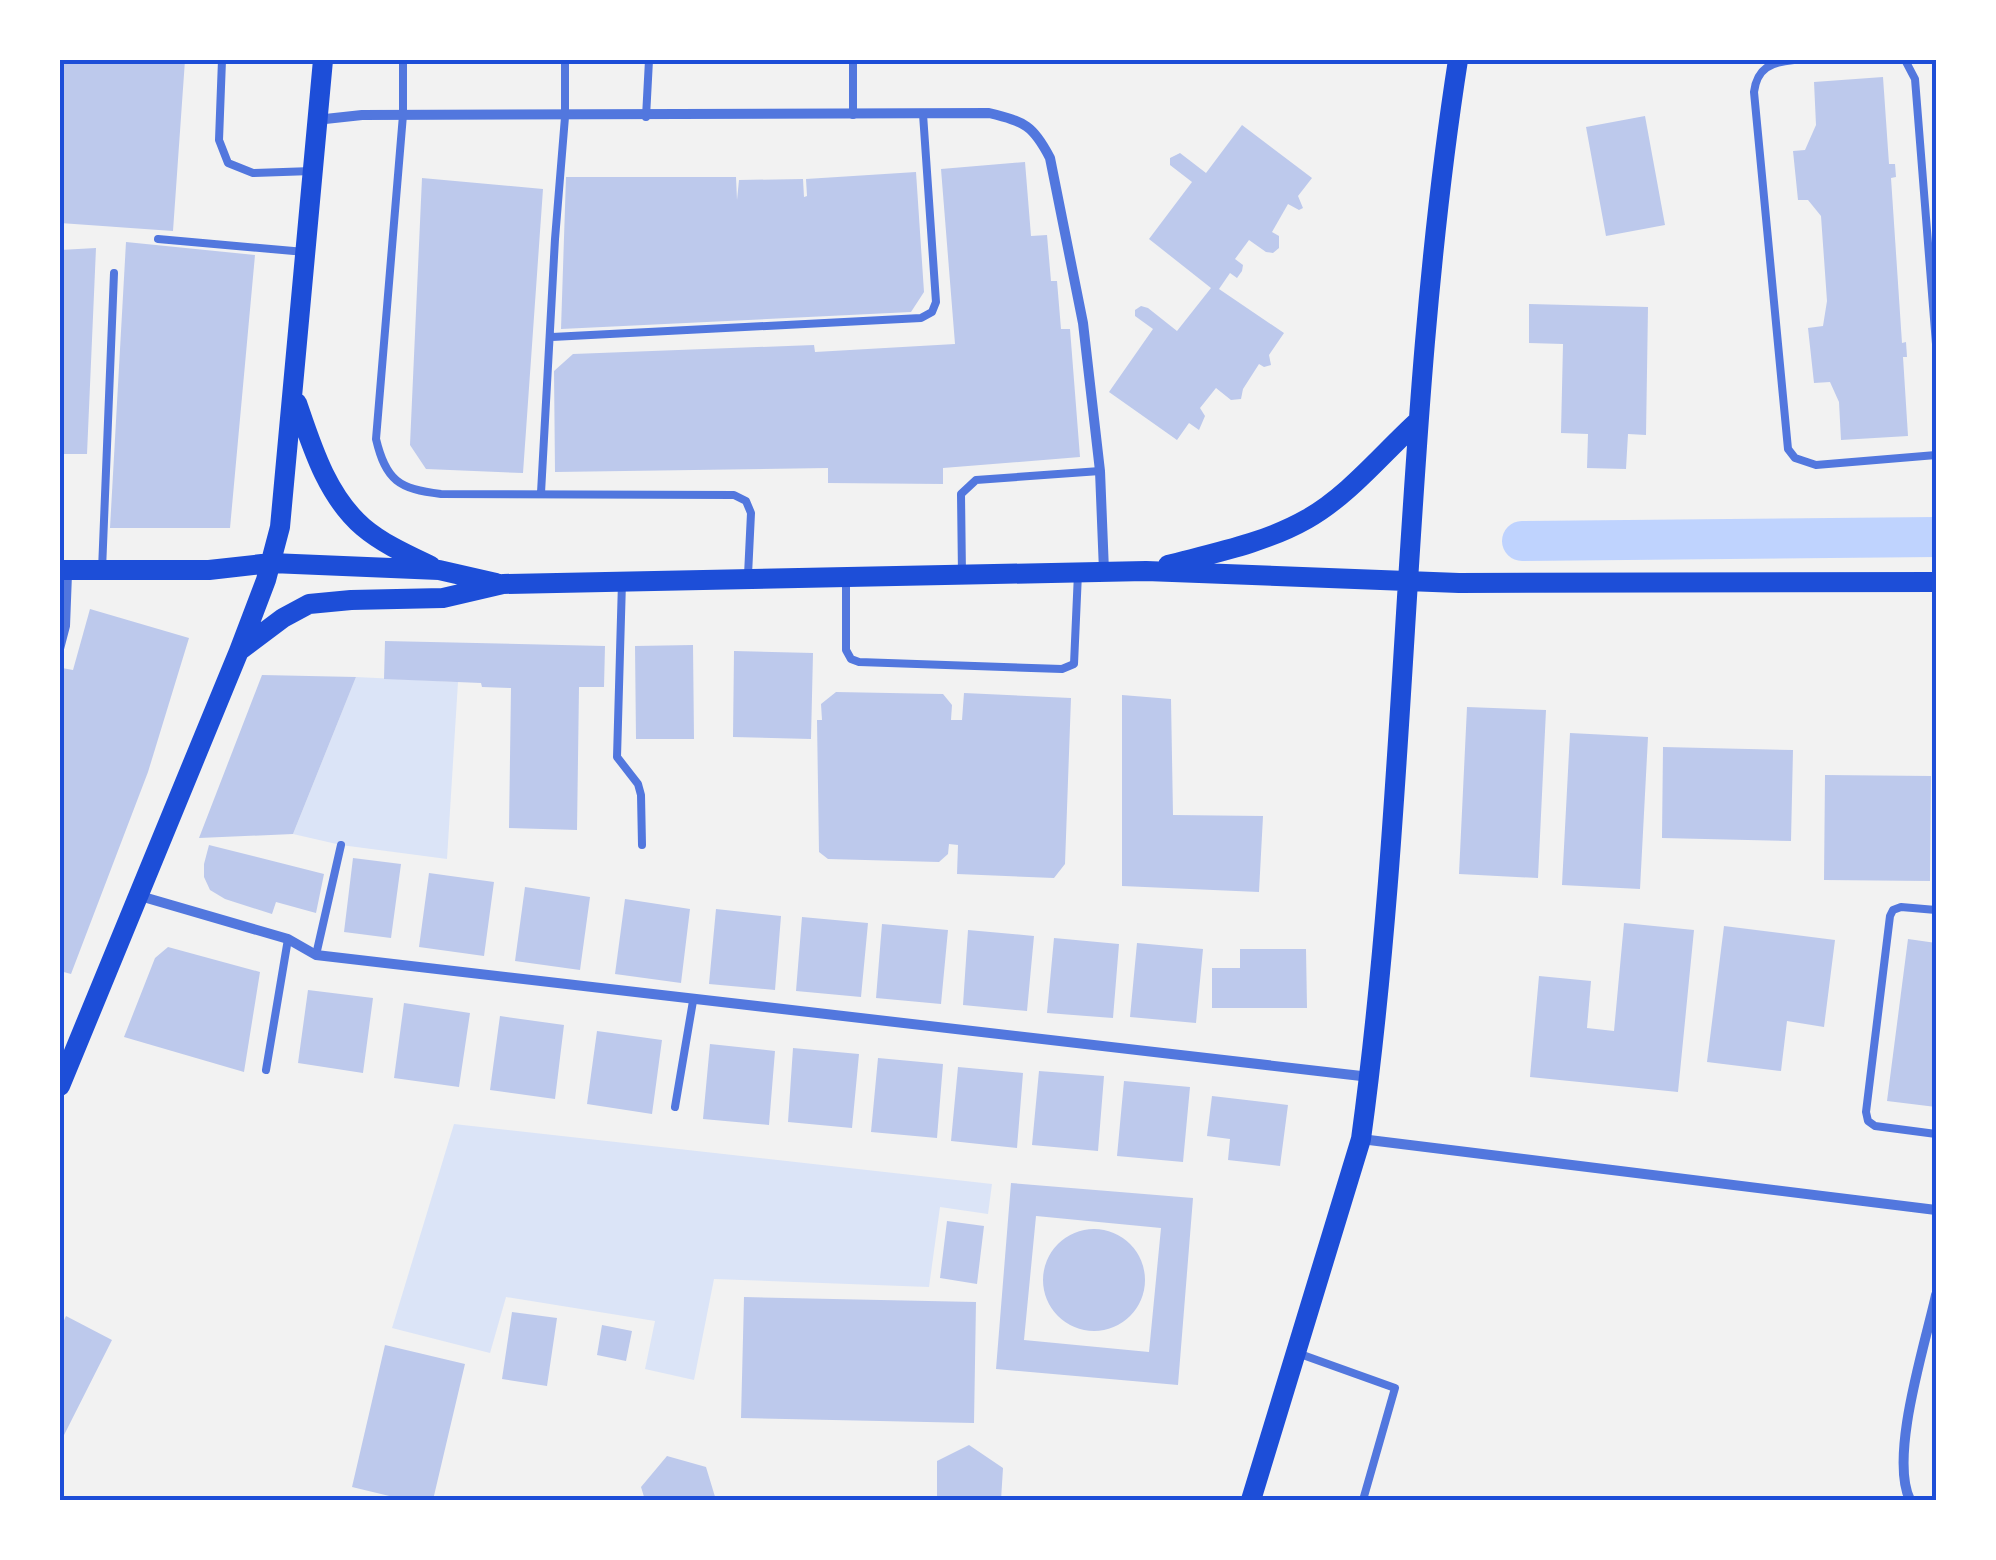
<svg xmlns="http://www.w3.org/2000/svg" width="1996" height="1560" viewBox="0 0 1996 1560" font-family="'Exo 2',sans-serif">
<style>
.green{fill:#dbe4f7}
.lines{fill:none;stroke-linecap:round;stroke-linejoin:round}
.canal{stroke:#bfd3fe;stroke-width:40}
.building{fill:#bdc9ec;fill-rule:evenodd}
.service{stroke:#5277de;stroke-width:8}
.minor{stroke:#5277de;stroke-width:10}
.secondary{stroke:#1d4ed8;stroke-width:20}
.neatline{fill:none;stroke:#1d4ed8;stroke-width:4}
</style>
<rect width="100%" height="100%" fill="#f2f2f2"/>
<path class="green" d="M356 677 458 682 447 859 341 845 293 834Z
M454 1124 992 1184 988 1214 940 1207 929 1287 714 1279 694 1380 645 1369 655 1321 506 1297 490 1353 392 1328Z"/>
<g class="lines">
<path class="canal" d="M1522 541 1936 537"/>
</g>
<path class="building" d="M60 60H185L173 231 60 223Z
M1883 77 1889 164H1895L1896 177 1891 178 1902 343 1906 342 1907 357H1903L1908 436 1841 440 1839 402 1830 382 1814 383 1808 328 1823 326 1827 301 1821 216 1808 200H1798L1793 151 1805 150 1816 125 1814 82Z
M1645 116 1665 225 1606 236 1586 127Z
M1242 125 1312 178 1298 196 1303 208 1299 210 1288 204 1272 232 1279 236V248L1273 253 1266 252 1249 240 1235 259 1243 265 1242 271 1237 278 1230 273 1219 289 1284 333 1269 355 1271 365 1264 367 1259 364 1243 389 1241 399 1231 400 1216 388 1200 408 1205 416 1199 430 1189 423 1177 440 1109 392 1153 329 1135 316V310L1141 306 1148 308 1177 331 1211 288 1149 239 1192 182 1170 165V158L1180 153 1206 173Z
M1025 162 1031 236 1047 235 1051 281H1057L1061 329H1070L1080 457 943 468V484L828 483V468L555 472 554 371 573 354 814 345 815 352 955 344 941 169Z
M916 172 924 292 911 312 561 329 566 177H736L737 200 739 180 803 179 804 197 807 196 806 179Z
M422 178 543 189 523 473 426 469 410 445Z
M126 242 255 255 230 528H110Z
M96 248 87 454H60V250Z
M1529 304 1648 307 1646 435 1628 434 1626 469 1587 468 1588 434 1561 433 1563 344 1529 343Z
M90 609 189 638 148 772 71 974 60 971V676L62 668 73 670Z
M385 641 605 646 604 687H579L577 830 509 828 511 688 482 687 481 683 384 679Z
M693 645 694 739H636L635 646Z
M734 651 813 653 811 739 733 737Z
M262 675 356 677 293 834 199 838Z
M836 692 943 694 952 705 951 720H962L964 693 1071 698 1065 864 1054 878 957 874 958 845 949 844 948 854 939 862 828 859 819 852 817 720H822L821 704Z
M1122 695 1171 699 1173 815 1263 816 1259 892 1122 886Z
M1467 707 1546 710 1538 878 1459 874Z
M1570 733 1648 737 1640 889 1562 885Z
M1663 747 1793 750 1791 841 1662 838Z
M1825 775 1931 776 1930 881 1824 880Z
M209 845 324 874 316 913 276 902 272 914 225 899 210 890 204 877V864Z
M353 858 401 864 391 938 344 932Z
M429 873 494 882 484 956 419 947Z
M525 887 590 897 580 970 515 961Z
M625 899 690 909 681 983 615 974Z
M716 909 781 916 775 990 709 984Z
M802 917 868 923 861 997 796 991Z
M1624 923 1694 930 1678 1092 1530 1077 1539 976 1591 981 1587 1028 1614 1031Z
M882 924 948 930 941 1004 876 998Z
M1724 926 1835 940 1824 1027 1787 1021 1781 1071 1707 1062Z
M968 930 1034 936 1027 1011 963 1005Z
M1054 938 1119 944 1113 1018 1047 1013Z
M1908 939 1936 943V1107L1887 1101Z
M1137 943 1203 949 1196 1023 1130 1017Z
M168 947 260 972 244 1072 124 1037 155 958Z
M1240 949H1306L1307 1008H1212V968H1240Z
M308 990 373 998 363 1073 298 1063Z
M404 1003 470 1013 459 1087 394 1078Z
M500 1016 564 1025 555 1099 490 1090Z
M597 1031 662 1040 652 1114 587 1104Z
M710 1044 775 1051 769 1125 703 1119Z
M793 1048 859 1054 852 1128 788 1122Z
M878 1058 943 1064 937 1138 871 1132Z
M958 1067 1023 1073 1017 1148 951 1141Z
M1039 1071 1104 1076 1098 1151 1032 1145Z
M1124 1081 1190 1087 1183 1162 1117 1156Z
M1212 1096 1288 1105 1280 1166 1228 1160 1230 1139 1207 1136Z
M1011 1183 1193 1198 1178 1385 996 1369ZM1036 1216 1161 1228 1149 1352 1024 1340Z
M947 1221 984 1226 977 1284 940 1278Z
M1043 1280a51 51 0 1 1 102 0a51 51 0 1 1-102 0Z
M744 1297 976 1302 974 1423 741 1418Z
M512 1312 557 1318 547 1386 502 1379Z
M66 1316 112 1340 60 1443V1329Z
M602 1325 632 1331 626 1361 597 1355Z
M385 1345 465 1364 433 1500H406L352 1487Z
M969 1445 1003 1468 1001 1500H937V1461Z
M667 1456 706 1467 716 1500H645L641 1487Z"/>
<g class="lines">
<path class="service" d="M222 60 219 140 228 163 253 173 312 171
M403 60V115L376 439C386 481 399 489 441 494L734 495 746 501 751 513 748 575
M1794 60C1771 62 1757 68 1754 92L1788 449 1795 458 1816 465 1936 455
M1905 60 1915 79 1936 344
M853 115V60
M646 117 649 60
M158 239 305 252
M552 337 921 318 932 312 936 302 923 114
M541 493 555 239 565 117V60
M102 570 114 273
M962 575 961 494 976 480 1100 471
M846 581V650L851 659 859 662 1062 669 1074 664 1078 573
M622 582 617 757 638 784 641 795 642 845
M60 649 66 626 68 574
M1936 910 1901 907 1893 910 1890 916 1866 1112 1868 1121 1875 1126 1936 1134
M316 955 341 845
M266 1070 288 939
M675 1107 693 1001
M1300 1354 1395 1388 1363 1500"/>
<path class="minor" d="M316 120 362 115 989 113C1025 122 1033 125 1050 158L1083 323 1100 471 1104 571
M140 896 288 939 316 955 1370 1077
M1361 1139 1936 1210
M1910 1500C1889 1456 1925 1345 1936 1295"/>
<path class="secondary" d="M297 403C312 447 327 496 363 527 383 544 408 555 431 566
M1168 565C1214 553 1265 543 1307 519 1348 496 1382 454 1417 422
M60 570H209L271 563 439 570 496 583
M239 651 283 618 309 604 351 600 443 598 503 584 1146 571 1459 583 1936 582
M60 1086 239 651 266 580 280 527 323 60
M1251 1500 1361 1139C1410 781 1402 417 1458 60"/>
</g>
<rect width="1996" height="1560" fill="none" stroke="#ffffff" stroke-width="125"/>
<rect x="62" y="62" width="1872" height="1436" class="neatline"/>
</svg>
